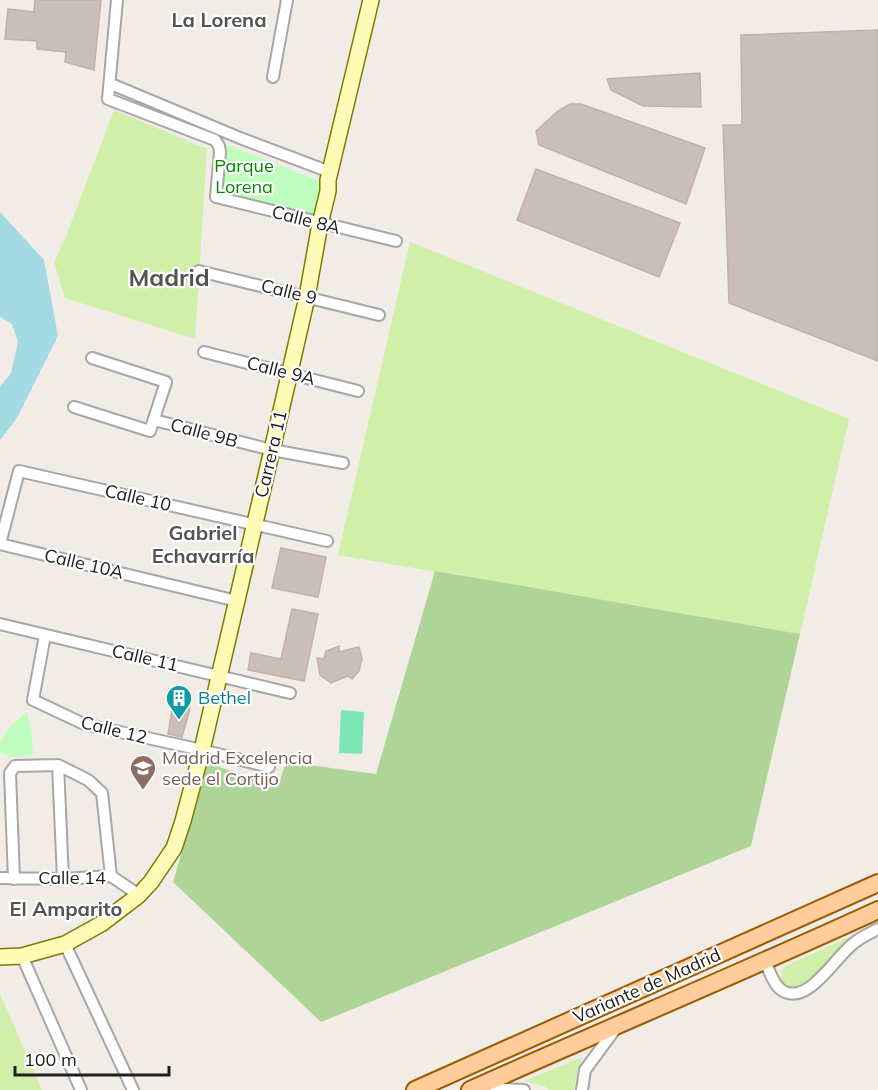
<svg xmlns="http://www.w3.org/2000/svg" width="878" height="1090" viewBox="0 0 878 1090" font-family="Mulish,sans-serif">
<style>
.grass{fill:#d0efa8}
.forest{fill:#aed497}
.park{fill:#c0fec0}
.pitch{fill:#7de6b5}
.water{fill:#a2d9e2}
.building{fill:#c9beb8;stroke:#c4b1a6;stroke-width:1.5}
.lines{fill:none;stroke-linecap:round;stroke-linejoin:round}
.street-casing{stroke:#a7a7a7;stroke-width:14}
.secondary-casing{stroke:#7a7d00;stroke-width:18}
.primary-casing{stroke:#9b5b00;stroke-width:20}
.street{stroke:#fff;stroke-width:10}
.secondary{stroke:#fefcb6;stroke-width:15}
.primary{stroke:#ffcc9c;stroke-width:16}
.labels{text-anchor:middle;stroke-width:4.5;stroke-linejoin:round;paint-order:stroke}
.park-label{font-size:18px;fill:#038903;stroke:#fff}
.street-label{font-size:18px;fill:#202020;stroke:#fff}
.culture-label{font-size:18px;fill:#0d838f;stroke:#fff;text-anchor:start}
.education-label{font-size:18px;fill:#785e54;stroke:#fff;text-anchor:start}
.neighbourhood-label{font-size:20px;font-weight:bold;fill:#535353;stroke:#fff}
.district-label{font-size:24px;font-weight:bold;fill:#535353;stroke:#fff}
</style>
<rect width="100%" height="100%" fill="#f1ece5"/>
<path class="grass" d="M114 110 207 149 195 339 65 298 54 262 67 234Z
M410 242 849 419 800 634 338 555Z
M851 936C840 945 797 1008 782 981 780 976 782 972 784 967Z
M0 994 42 1090H0Z
M582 1057 574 1090H549L544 1086 524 1081Z"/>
<path class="forest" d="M435 571 800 634 751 846 321 1022 173 882 208 763 278 787 286 762 376 774Z"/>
<path class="park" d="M225 144 322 182 314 216 217 192Z
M27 712 32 735 33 755 11 757 0 753C0 731 12 725 27 712Z"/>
<path class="pitch" d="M341 710 364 712 362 754 339 753Z"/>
<path class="water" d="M0 212 44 260 58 336 17 418 0 440V387L11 373 18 342 12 324 0 317Z"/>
<path class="building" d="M35 0H101L94 70 65 62 66 52 37 49V41L5 39 8 9 34 12Z
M878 30V361L729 303 723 125H742L741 35Z
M700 73 701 107 643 106 611 90 607 79Z
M570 104H581L705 148 686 204 539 145 536 131 558 111Z
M536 169 680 223 659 277 517 220Z
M281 548 326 557 318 597 272 588Z
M292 609 318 614 304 681 248 670 251 653 281 659Z
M339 646V652L359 647 362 659 359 671 352 679 348 676 331 683 320 675 317 658 324 659 326 651Z
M173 705 190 709 182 737 168 734Z"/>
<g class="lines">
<g class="street-casing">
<path id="street" d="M117 0 108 99 215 140 219 146 220 152 216 197 396 241
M273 77 287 0
M111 84 240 138 330 172
M199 271 379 315
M204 352 358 391
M74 407 150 431 166 382 92 358
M154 420 272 450 343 463
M0 544 19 471 327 541
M0 544 237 601
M0 624 290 693
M45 635 33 700 84 724 202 750 269 767
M58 765 63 879
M0 878 63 879 111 876 139 895
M14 879 10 773 15 766 58 765 88 780 102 793 111 876
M65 944 133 1090
M22 956 81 1090
M765 962C770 971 774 988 785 992 810 1003 836 956 854 943 861 937 870 933 878 929
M482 1088 524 1090
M582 1090 585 1070 616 1028"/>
</g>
<g class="secondary-casing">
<path id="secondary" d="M0 957 22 956 65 944 101 924 139 895 151 882 174 848 183 821 202 750 272 450 307 297 320 224 328 191V180L371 0"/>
</g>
<g class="primary-casing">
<path id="primary" d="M415 1090 878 883
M470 1090C606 1029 743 972 878 910"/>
</g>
<use href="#street" class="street"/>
<use href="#secondary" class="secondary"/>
<use href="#primary" class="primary"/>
</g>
<defs>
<g id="building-pin" transform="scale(1.35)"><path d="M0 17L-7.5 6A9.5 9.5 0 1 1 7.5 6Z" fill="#0f9aa8" stroke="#fff"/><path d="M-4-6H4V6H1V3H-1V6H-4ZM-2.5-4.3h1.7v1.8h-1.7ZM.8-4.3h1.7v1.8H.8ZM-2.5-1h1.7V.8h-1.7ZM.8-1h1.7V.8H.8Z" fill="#fff"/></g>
<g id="school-pin" transform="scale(1.35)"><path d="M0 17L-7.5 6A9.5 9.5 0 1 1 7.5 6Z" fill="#8d6e63" stroke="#fff"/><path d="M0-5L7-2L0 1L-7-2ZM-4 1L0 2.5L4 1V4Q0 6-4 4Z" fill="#fff"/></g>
</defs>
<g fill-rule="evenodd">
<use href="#building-pin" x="179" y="698"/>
<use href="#school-pin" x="143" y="768"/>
</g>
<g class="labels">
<g class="park-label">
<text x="244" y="172">Parque<tspan x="244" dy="21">Lorena</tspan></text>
</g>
<g class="street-label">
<text transform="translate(306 220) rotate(14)" y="6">Calle 8A</text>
<text transform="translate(289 292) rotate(14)" y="6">Calle 9</text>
<text transform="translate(281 371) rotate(14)" y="6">Calle 9A</text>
<text transform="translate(204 433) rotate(15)" y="6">Calle 9B</text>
<text transform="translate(271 454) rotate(-77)" y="6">Carrera 11</text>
<text transform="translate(138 498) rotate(13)" y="6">Calle 10</text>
<text transform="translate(84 564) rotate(13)" y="6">Calle 10A</text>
<text transform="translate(145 658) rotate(13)" y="6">Calle 11</text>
<text transform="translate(114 730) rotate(14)" y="6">Calle 12</text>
<text x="72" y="884">Calle 14</text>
<text transform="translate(647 986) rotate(-24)" y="6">Variante de Madrid</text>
</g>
<g class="culture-label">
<text x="198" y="704">Bethel</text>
</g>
<g class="education-label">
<text x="162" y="764">Madrid Excelencia<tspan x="162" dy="21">sede el Cortijo</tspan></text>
</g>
<g class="neighbourhood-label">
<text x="219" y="27">La Lorena</text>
<text x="203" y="540">Gabriel<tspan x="203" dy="23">Echavarría</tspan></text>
<text x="66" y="916">El Amparito</text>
</g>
<g class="district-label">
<text x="169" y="286">Madrid</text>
</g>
</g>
<path d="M15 1066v9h154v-9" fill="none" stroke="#202020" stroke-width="3"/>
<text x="24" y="1066" font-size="18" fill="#202020" stroke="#ffffff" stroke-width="4.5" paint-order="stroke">100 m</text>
</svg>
